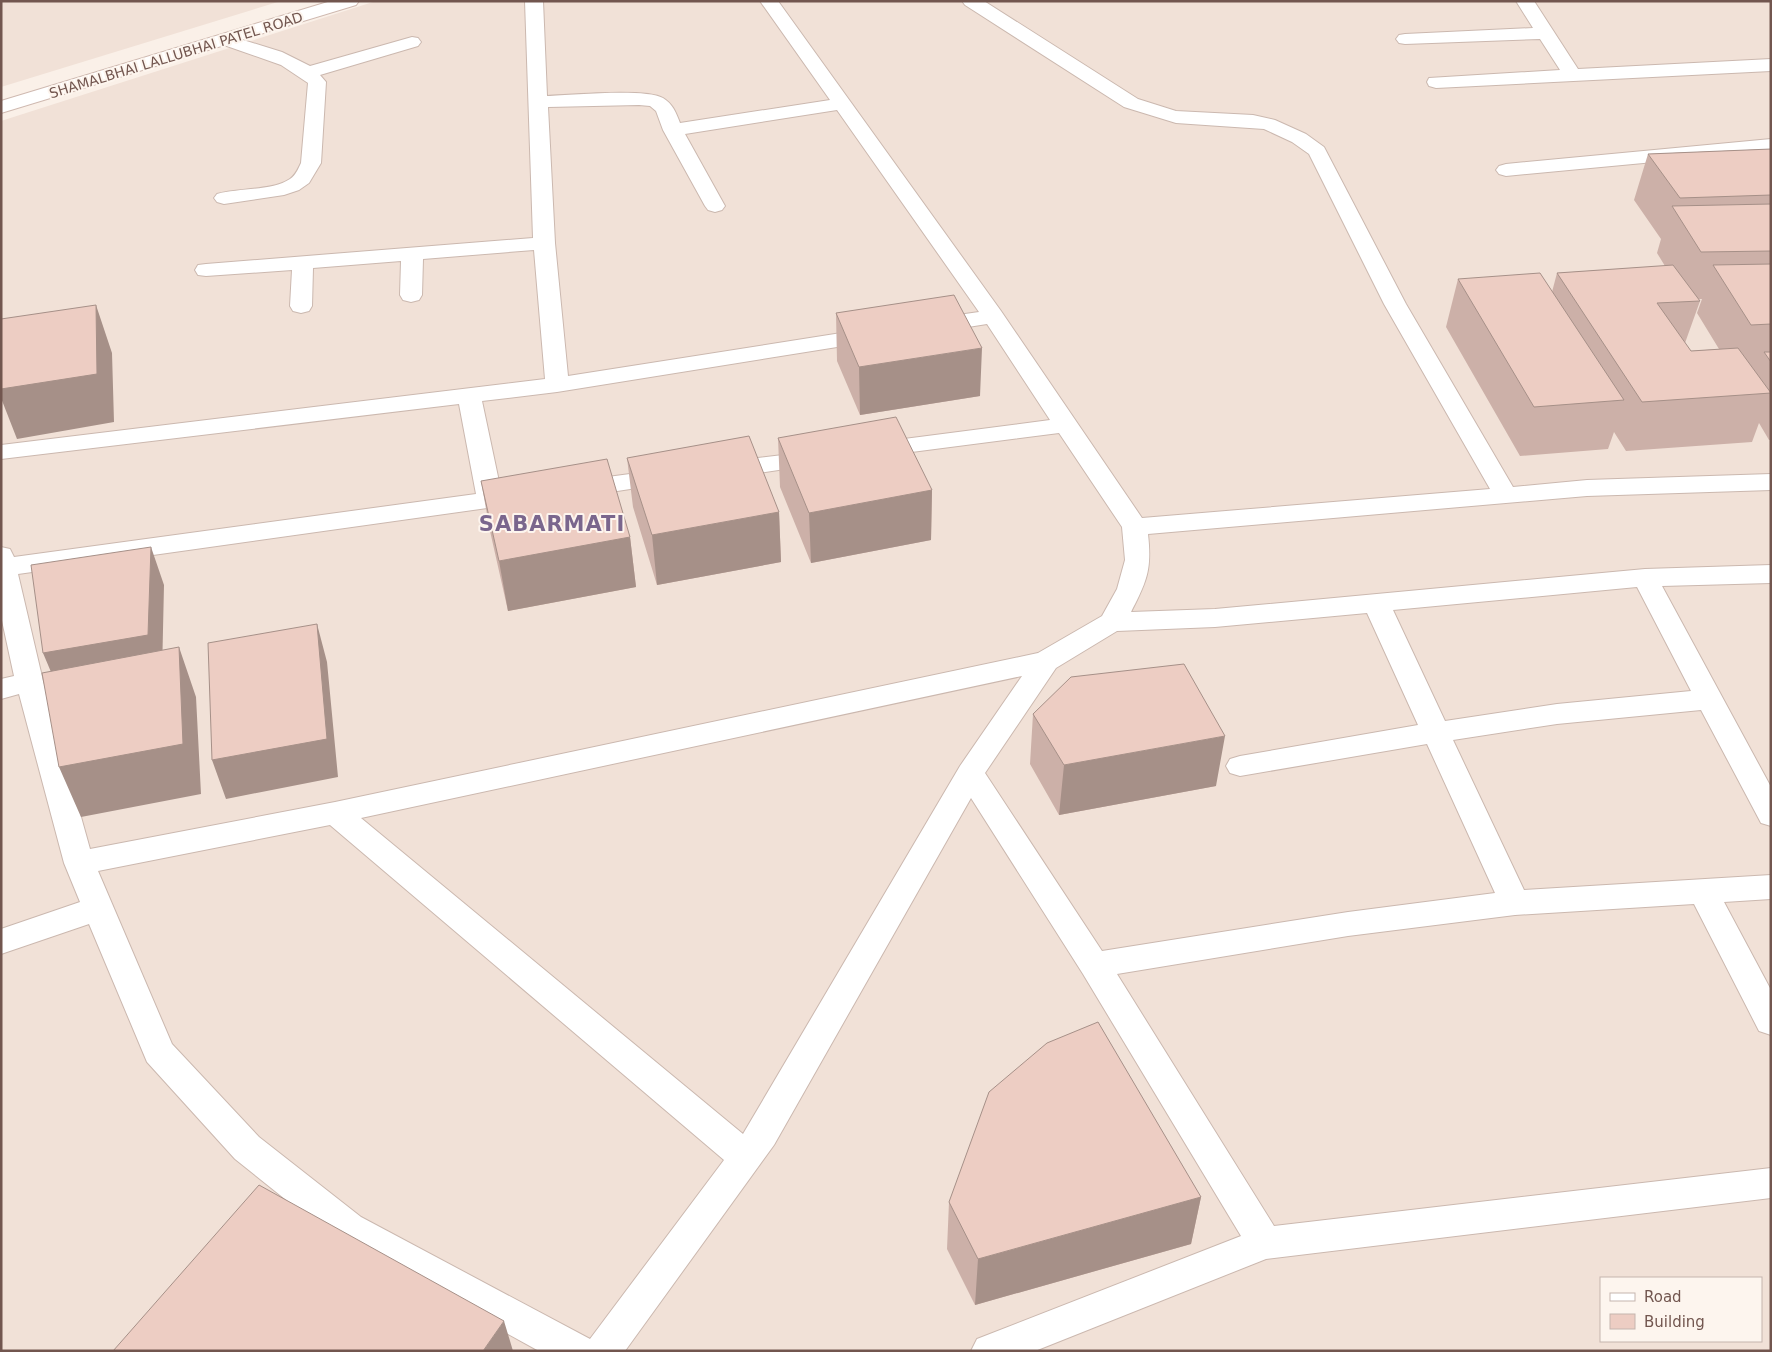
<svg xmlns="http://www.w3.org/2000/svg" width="1772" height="1352" viewBox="0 0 1772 1352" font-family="'DejaVu Sans',sans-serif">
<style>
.residential{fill:#f1e1d7;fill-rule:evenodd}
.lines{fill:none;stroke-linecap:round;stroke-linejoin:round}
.minor-casing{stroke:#cbb8af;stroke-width:2}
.secondary-casing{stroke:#cfb9b0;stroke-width:2}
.minor{fill:#fff;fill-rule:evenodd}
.secondary{fill:#fff;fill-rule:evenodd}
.wall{fill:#ccb0a8;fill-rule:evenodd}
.shaded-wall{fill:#a69088}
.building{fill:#edcdc3;stroke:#a69088}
.labels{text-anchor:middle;stroke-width:4;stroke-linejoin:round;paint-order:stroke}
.far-street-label{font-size:14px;fill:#72564f;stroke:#fdf5ee}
.district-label{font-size:21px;font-weight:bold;letter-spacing:1px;fill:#7a668d;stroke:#fdf5ee}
</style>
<rect width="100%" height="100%" fill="#faf0e8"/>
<path class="residential" d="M1 1H281L1 87Z
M376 1H1771V1351H1V121ZM1601 1278H1761V1341H1601Z"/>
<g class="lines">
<g class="minor-casing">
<path id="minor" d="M525 1H543L547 96C571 95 646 88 663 98 673 104 676 113 680 123L830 100 760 1H778L1001 311 1142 518 1490 489 1384 304 1309 154 1292 142 1264 129 1176 123 1124 107 965 5 962 1H984L1138 99 1176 111 1253 115 1275 120 1306 134 1324 147 1406 304 1513 487 1587 480 1771 474V490L1587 496 1148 534C1152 569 1147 581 1131 612L1215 609 1645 569 1771 565V583L1662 586 1771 787V826L1761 823 1701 710 1557 724 1453 740 1524 890 1771 875V899L1724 902 1771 990V1035L1759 1031 1694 904 1515 915 1348 936 1117 974 1274 1226 1771 1168V1198L1266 1259 1035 1351H971L977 1339 1241 1236 1083 974 971 798 774 1145 625 1351H539L335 1239 235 1159 147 1062 89 924 1 954V929L80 902 64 863 19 694 1 699V679L14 676 1 616V547L10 549 14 557 476 494 459 404 1 459V445L545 379 534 250 423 259 422 295 419 300 411 302 403 300 400 295 401 261 313 268 312 306 309 311 301 313 293 311 290 306 292 270 206 276 198 275 195 270 198 265 206 264 533 238ZM639 105 650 106 656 111 663 130 705 206 708 210 715 212 722 210 725 206 685 134 837 110 979 312 930 319 922 321 919 326 922 331 930 333 987 324 1050 420 873 443 864 445 861 450 864 455 873 457 1059 433 1122 527 1125 560 1117 589 1102 616 1038 653 335 802 90 849 43 681 18 574 530 502 533 496 530 490 521 488 501 491 482 401 557 392 881 340 884 335 881 330 873 328 568 376 555 243 548 107ZM1637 587 1691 691 1557 704 1445 721 1393 610ZM1367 613 1418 725 1240 756 1230 759 1226 766 1230 773 1240 776 1427 744 1495 893 1348 912 1102 951 985 773 1056 668 1117 631 1215 627ZM1022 676 960 766 743 1134 361 818ZM330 825 724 1160 590 1339 361 1217 259 1137 172 1044 98 871Z
M1516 1H1534L1578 69 1771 59V71L1436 88 1429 86 1427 82 1429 78 1560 70 1540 39 1405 44 1399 43 1396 39 1399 35 1405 34 1533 28Z
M227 35 282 52 310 66 412 37 418 38 421 42 418 46 320 75 326 82 321 163 309 183 299 190 284 195 224 204 217 202 214 198 217 194C238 188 272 191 290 179 296 175 298 169 301 163L308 83 281 65 221 44 218 40 221 36Z
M1771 139V151L1506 176 1499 174 1496 170 1499 166 1506 164Z
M816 451 825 453 828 458 825 463 725 478 716 475 713 470 716 465 725 462Z
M667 469 676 472 679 477 676 482 578 497 569 494 566 489 569 484 578 481Z"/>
</g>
<g class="secondary-casing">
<path id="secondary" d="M331 1H359L356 5 1 113V101Z"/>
</g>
<use href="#minor" class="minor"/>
<use href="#secondary" class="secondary"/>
</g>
<path class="wall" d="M1771 149V440H1769L1759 423 1752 442 1626 451 1614 432 1608 449 1520 456 1446 327 1458 279 1552 292 1557 273 1665 266 1657 253 1661 239 1634 200 1648 154ZM1699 299H1702L1697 313 1719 349 1691 351 1685 343 1700 301Z
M836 313 980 396 860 415 837 361Z
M778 438 932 490 931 540 811 563 780 487Z
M627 458 779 512 781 562 657 585 633 507Z
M481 481 630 537 636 587 508 611 490 531Z
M1033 714 1216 786 1059 815 1030 764Z
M1201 1197 1191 1244 975 1305 947 1249 949 1202Z"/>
<path class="shaded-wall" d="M96 305 112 353 114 422 17 439 1 398V389Z
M982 348 980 396 860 415 859 367Z
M932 490 931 540 811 563 809 513Z
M779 512 781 562 657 585 652 535Z
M630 537 636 587 508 611 499 561Z
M151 547 164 585 162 674 59 691 43 653Z
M317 624 327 662 338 777 226 799 212 760Z
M179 647 196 697 201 794 81 817 59 767Z
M1225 736 1216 786 1059 815 1064 765Z
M1201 1197 1191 1244 975 1305 978 1259Z
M504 1321 513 1351H483Z"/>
<path class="building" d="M1771 149V195L1680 198 1648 154Z
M1771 204V251L1701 252 1672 206Z
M1771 264V324L1751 325 1713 265Z
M1673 265 1700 301 1657 303 1691 351 1738 348 1771 393 1642 402 1557 273Z
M1540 273 1624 400 1534 407 1458 279Z
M954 295 982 348 859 367 836 313Z
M96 305 97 374 1 389V319Z
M1764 352H1771V362Z
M896 417 932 490 809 513 778 438Z
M749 436 779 512 652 535 627 458Z
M607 459 630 537 499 561 481 481Z
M151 547 148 635 43 653 31 565Z
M317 624 327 739 212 760 208 643Z
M179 647 183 744 59 767 42 673Z
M1184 664 1225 736 1064 765 1033 714 1071 677Z
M1098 1022 1201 1197 978 1259 949 1202 989 1092 1047 1043Z
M259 1185 504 1321 483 1351H113Z"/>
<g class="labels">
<g class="far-street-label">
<text transform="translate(176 55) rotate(-17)" y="5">SHAMALBHAI LALLUBHAI PATEL ROAD</text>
</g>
<g class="district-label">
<text x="552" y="531">SABARMATI</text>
</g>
</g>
<rect width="1772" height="1352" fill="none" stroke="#72564f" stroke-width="5"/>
<rect x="1600" y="1277" width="162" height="65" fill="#fdf5ee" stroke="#c5b5ae"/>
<rect x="1610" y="1293" width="25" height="8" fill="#ffffff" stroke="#c5b5ae"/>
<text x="1644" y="1302" font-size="15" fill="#72564f">Road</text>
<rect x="1610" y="1314" width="25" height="15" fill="#edcdc3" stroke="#c5b5ae"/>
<text x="1644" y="1327" font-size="15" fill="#72564f">Building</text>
</svg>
